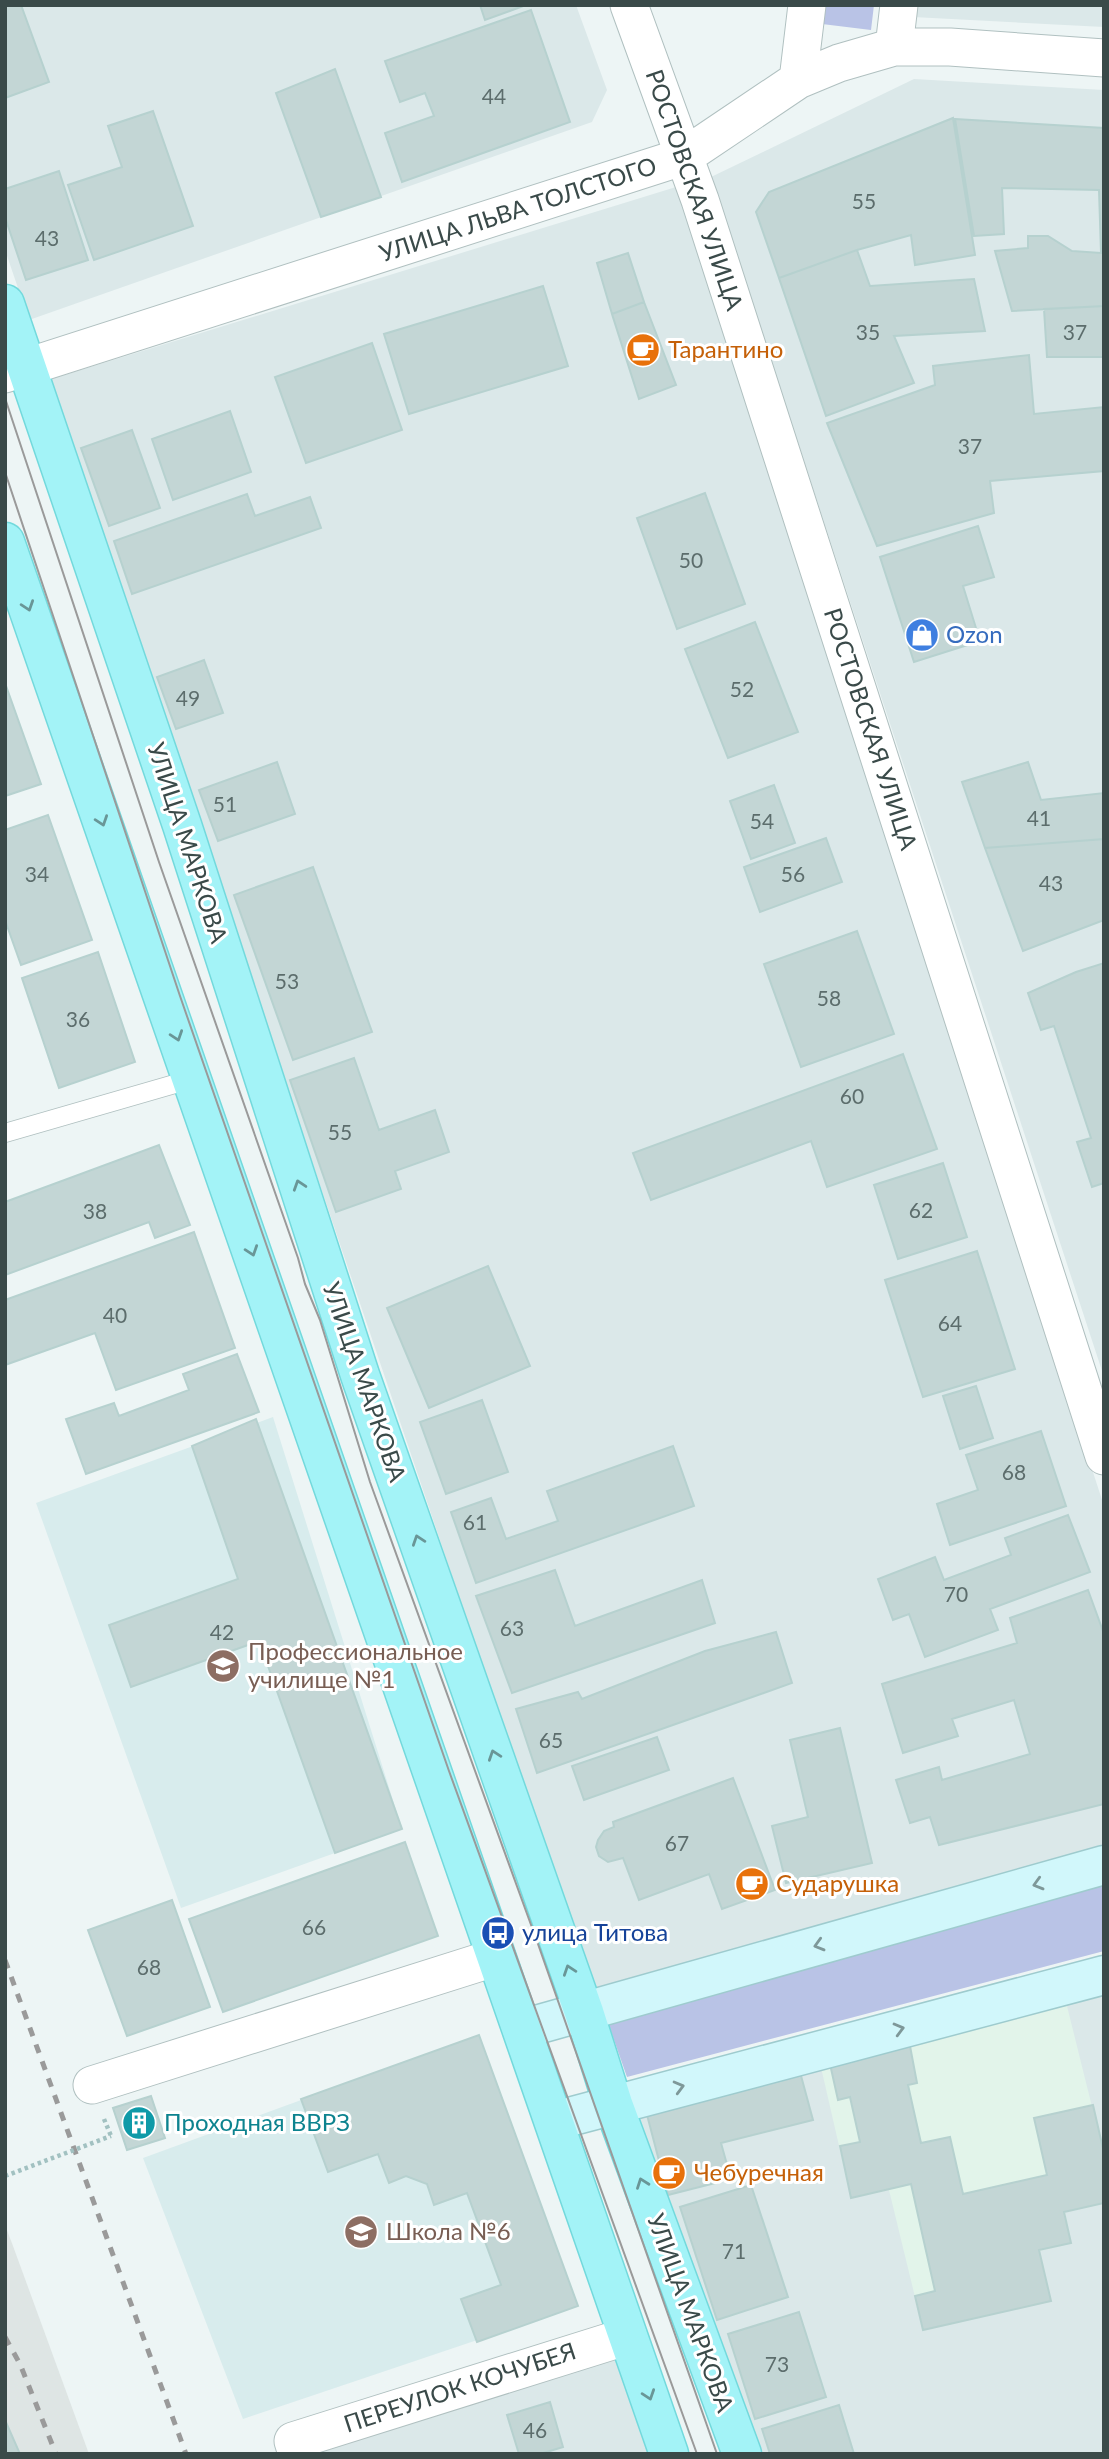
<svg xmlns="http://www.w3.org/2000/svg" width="1109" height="2459" viewBox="0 0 1109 2459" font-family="Lato,sans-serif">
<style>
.residential{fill:#dbe8e9}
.industrial{fill:#dee5e4}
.education{fill:#d8eced}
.medical{fill:#e2f4ea}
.green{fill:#b9c3e6}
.building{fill:#c3d6d5;stroke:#b6d1cf;stroke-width:2}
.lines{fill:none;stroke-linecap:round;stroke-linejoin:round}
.lane-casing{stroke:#b0c0c0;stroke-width:20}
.street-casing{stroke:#b0c0c0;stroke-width:39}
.secondary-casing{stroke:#9ecbce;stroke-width:41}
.primary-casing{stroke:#73d9dc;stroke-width:41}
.path{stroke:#a2c1c1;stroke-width:4.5;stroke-dasharray:3.5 3.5;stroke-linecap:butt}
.lane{stroke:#fff;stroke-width:18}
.street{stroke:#fff;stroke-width:37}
.secondary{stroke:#d1f7fb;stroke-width:38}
.primary{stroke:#a3f3f7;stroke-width:38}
.tram{stroke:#9a9a9a;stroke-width:2}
.rail{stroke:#9a9a9a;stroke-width:5;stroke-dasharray:9 9;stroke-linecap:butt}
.path-bridge{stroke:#a2c1c1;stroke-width:4.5;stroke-dasharray:3.5 3.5;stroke-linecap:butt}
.oneway{stroke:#699697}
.oneway2{stroke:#7e9899}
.labels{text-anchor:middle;stroke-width:6;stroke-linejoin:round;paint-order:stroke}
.number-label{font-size:21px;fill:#5c6d6c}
.street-label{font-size:24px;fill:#3a4a49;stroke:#fff}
.food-label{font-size:24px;fill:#c56008;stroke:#fff;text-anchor:start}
.shop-label{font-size:24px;fill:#366cbe;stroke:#fff;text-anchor:start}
.education-label{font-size:24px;fill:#785e54;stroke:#fff;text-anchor:start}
.transit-label{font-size:24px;fill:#164399;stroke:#fff;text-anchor:start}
.culture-label{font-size:24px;fill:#0d838f;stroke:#fff;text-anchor:start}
</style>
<rect width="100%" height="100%" fill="#edf5f5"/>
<path class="residential" d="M5 5H576L607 90 592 122 29 320 5 250Z
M915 5H1104V27L913 17Z
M914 79 1104 90V1377L711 177Z
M676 187 1104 1506V1848L592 1990 48 380Z
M1104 1975V2454H742L613 2104Z
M628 2336 669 2454H297Z"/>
<path class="industrial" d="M5 2225 13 2246 89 2454H5Z"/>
<path class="education" d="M273 1417 402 1829 181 1908 36 1503Z
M479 2035 578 2306 243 2419 143 2158Z"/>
<path class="medical" d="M1066 2002 1104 2155 1065 2212 1071 2243 1039 2251 1051 2301 923 2330 889 2190 851 2198 820 2063Z"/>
<path class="green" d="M825 5H874L871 30 822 24Z
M1104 1885V1951L627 2077 606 2017Z"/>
<path class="building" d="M5 5H21L49 82 5 98Z
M480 5H526L485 20Z
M531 10 570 122 402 182 385 133 434 116 425 93 400 102 385 61Z
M335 69 381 197 321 217 276 93Z
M153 111 193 226 94 260 68 185 122 167 108 126Z
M953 118 975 255 915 265 911 235 857 250 779 278 756 212 769 192Z
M955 119 1104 128V306L1012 311 995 251 1028 248V236H1048L1072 251 1101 253 1099 190 1002 188 1004 234 974 236Z
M59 171 88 260 26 280 5 217V189Z
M857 250 870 286 974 279 985 331 894 336 914 383 826 416 779 278Z
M628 253 644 302 612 314 597 263Z
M543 286 568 366 409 414 384 334Z
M644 302 676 385 639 399 612 314Z
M1104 306V357H1047L1044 309Z
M372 343 402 430 306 463 275 377Z
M1029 355 1034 414 1104 407V471L990 481 994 513 877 546 827 423 935 385 933 366Z
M230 411 251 472 173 500 152 439Z
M132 430 160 508 109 526 81 448Z
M705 493 745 604 677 629 637 518Z
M247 494 255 516 310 497 321 528 132 594 114 541Z
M978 526 994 577 963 586 980 641 914 662 880 557Z
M755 622 798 732 728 758 685 649Z
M204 660 223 713 176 729 157 677Z
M5 683 41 784 5 796Z
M277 762 295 814 218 841 199 790Z
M1028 762 1041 800 1104 793V839L985 848 962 782Z
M774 785 795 843 751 859 730 801Z
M48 815 92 940 21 965 5 920V830Z
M826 838 842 882 760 912 744 867Z
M1104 839V920L1023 951 985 848Z
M313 867 372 1032 293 1060 234 895Z
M857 931 894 1034 801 1067 764 964Z
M98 952 135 1062 59 1088 22 978Z
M1104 963V1183L1092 1187 1077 1142 1091 1138 1054 1026 1041 1030 1028 993 1076 972Z
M903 1054 937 1149 827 1187 811 1141 651 1200 633 1153Z
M354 1058 379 1130 435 1110 449 1152 395 1171 401 1189 336 1212 290 1080Z
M159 1145 190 1225 155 1238 149 1222 5 1275V1202Z
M943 1163 967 1237 898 1259 874 1185Z
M194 1232 235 1348 116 1390 95 1333 5 1365V1300Z
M977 1251 1015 1369 923 1397 885 1280Z
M488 1266 530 1366 429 1408 387 1308Z
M237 1354 259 1412 86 1474 66 1419 114 1403 119 1416 189 1390 183 1374Z
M976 1386 993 1438 960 1449 943 1396Z
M482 1400 508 1472 446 1494 420 1422Z
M256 1419 402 1829 335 1853 259 1641 131 1687 109 1625 238 1579 192 1446Z
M1041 1431 1066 1506 950 1545 937 1504 978 1490 966 1455Z
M673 1446 694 1506 476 1583 451 1512 491 1498 506 1539 558 1521 547 1491Z
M1068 1515 1090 1572 990 1609 998 1630 925 1657 909 1614 893 1620 878 1579 935 1557 944 1580 1011 1555 1005 1538Z
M555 1570 575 1626 702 1580 715 1623 512 1693 476 1596Z
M1088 1590 1104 1634V1804L939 1845 930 1817 910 1823 896 1780 939 1767 942 1780 1030 1754 1014 1700 952 1719 958 1736 903 1753 882 1684 1017 1643 1010 1618Z
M776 1632 792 1683 537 1773 516 1709 578 1692 582 1699 705 1651Z
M840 1728 872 1863 786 1883 772 1826 808 1817 790 1740Z
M657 1737 669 1770 584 1800 572 1766Z
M733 1778 775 1890 722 1909 709 1874 639 1900 623 1858 608 1862 599 1856 596 1847 598 1840 604 1831 614 1827 613 1822Z
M405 1842 438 1936 223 2012 189 1919Z
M172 1900 210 2007 127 2036 88 1930Z
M479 2035 578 2306 477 2342 461 2299 501 2285 467 2193 434 2205 427 2184 406 2176 389 2183 378 2154 328 2172 301 2099Z
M910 2046 917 2083 908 2085 921 2143 950 2137 963 2194 1047 2175 1034 2118 1093 2105 1104 2153V2203L1064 2212 1071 2243 1039 2250 1051 2301 923 2330 915 2296 935 2291 911 2184 851 2198 840 2146 860 2142 850 2097 838 2100 830 2064Z
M800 2072 813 2120 721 2143 731 2179 668 2195 646 2111Z
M151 2096 165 2138 127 2150 113 2108Z
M751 2185 788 2297 717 2320 680 2207Z
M799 2312 826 2397 755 2419 728 2334Z
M550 2402 563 2447 540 2454H519L507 2415Z
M839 2405 854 2454H770L762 2429Z
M5 2420 20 2454H5Z"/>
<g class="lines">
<g class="lane-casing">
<path id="lane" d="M5 1133 192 1079"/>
</g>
<g class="street-casing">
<path id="street" d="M629 5 700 200 1104 1456
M894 47 899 5
M798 80 807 5
M5 374 685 156 798 80 839 63 894 47H950L1104 58
M92 2085 497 1957
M297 2454 293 2441 628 2336"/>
</g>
<g class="secondary-casing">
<path id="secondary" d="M522 2029 1104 1865
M554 2121 1104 1975"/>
</g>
<g class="primary-casing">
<path id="primary" d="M5 304 182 825 360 1375 584 2012 613 2104 742 2454
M5 542 669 2454"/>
</g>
<path class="path" d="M104 2119 111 2136"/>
<use href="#lane" class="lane"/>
<use href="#street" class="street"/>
<use href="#secondary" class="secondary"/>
<use href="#primary" class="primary"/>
<path class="tram" d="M5 398 159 862 298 1258 305 1284 320 1320 370 1482 538 1944 717 2454
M5 472 180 996 449 1771 697 2454"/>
<path class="rail" d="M5 1960 186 2454
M5 2337 20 2364 56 2454"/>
<path class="path-bridge" d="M5 2176 111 2136"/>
</g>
<defs><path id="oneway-chevron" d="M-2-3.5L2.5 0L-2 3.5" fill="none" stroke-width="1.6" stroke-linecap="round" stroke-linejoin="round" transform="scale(1.75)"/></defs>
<g class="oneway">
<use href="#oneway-chevron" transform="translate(28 606) rotate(71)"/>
<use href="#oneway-chevron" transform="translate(102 821) rotate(71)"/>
<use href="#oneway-chevron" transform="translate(177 1036) rotate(71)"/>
<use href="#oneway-chevron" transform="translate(299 1185) rotate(-108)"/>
<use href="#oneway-chevron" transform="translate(252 1251) rotate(71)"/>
<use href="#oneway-chevron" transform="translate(418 1540) rotate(-109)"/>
<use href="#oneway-chevron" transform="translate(494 1755) rotate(-109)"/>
<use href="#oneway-chevron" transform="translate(569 1970) rotate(-109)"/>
<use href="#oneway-chevron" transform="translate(642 2183) rotate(-110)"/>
<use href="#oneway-chevron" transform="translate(649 2395) rotate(71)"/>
</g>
<g class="oneway2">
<use href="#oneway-chevron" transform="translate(1038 1884) rotate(164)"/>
<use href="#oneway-chevron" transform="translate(819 1945) rotate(164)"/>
<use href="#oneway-chevron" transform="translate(899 2029) rotate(-15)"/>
<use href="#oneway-chevron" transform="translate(679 2087) rotate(-15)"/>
</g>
<defs>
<g id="cafe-disc" transform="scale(1.75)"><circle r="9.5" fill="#e8710a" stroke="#fff"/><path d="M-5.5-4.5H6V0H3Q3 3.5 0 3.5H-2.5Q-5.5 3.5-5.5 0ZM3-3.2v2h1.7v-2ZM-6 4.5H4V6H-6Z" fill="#fff"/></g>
<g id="shop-disc" transform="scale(1.75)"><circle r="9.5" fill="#3f7fe0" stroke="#fff"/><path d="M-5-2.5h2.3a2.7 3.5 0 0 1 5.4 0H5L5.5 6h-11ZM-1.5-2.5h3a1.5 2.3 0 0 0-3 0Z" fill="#fff"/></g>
<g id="university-disc" transform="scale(1.75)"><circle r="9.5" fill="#8d6e63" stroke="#fff"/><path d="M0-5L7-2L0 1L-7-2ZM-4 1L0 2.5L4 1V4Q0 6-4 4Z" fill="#fff"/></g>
<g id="bus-disc" transform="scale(1.75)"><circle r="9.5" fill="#1a4fb4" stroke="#fff"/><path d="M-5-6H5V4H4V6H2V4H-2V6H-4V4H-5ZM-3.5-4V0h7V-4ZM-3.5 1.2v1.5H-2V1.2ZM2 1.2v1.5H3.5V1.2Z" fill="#fff"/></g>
<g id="building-disc" transform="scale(1.75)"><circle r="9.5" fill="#0f9aa8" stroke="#fff"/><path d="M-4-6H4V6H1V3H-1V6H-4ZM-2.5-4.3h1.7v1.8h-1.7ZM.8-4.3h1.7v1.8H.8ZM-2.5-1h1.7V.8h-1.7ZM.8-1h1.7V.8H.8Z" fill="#fff"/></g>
<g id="school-disc" transform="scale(1.75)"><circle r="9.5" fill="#8d6e63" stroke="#fff"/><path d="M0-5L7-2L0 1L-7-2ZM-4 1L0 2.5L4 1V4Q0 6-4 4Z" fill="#fff"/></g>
</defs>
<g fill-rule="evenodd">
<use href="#cafe-disc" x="643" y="350"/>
<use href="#shop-disc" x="922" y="635"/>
<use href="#university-disc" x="223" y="1666"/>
<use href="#cafe-disc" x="752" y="1884"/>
<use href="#bus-disc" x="498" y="1933"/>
<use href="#building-disc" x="139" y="2123"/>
<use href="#cafe-disc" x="669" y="2173"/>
<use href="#school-disc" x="361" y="2232"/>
</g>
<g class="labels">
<g class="number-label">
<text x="494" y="104">44</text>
<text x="864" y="209">55</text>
<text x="47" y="246">43</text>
<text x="868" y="340">35</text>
<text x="1075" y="340">37</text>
<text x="970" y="454">37</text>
<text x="691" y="568">50</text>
<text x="742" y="697">52</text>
<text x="188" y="706">49</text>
<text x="225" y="812">51</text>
<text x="1039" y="826">41</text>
<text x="762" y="829">54</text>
<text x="37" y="882">34</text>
<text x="793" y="882">56</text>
<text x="1051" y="891">43</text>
<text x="287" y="989">53</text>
<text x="829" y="1006">58</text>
<text x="78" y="1027">36</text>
<text x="852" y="1104">60</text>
<text x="340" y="1140">55</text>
<text x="921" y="1218">62</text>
<text x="95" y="1219">38</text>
<text x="115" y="1323">40</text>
<text x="950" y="1331">64</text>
<text x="1014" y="1480">68</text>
<text x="475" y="1530">61</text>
<text x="956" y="1602">70</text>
<text x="512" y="1636">63</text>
<text x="222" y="1640">42</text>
<text x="551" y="1748">65</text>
<text x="677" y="1851">67</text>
<text x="314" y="1935">66</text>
<text x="149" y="1975">68</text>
<text x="734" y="2259">71</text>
<text x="777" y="2372">73</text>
<text x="535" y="2438">46</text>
</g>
<g class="street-label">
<text transform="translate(694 190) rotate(71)" y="8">РОСТОВСКАЯ УЛИЦА</text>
<text transform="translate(518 210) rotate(-18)" y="8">УЛИЦА ЛЬВА ТОЛСТОГО</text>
<text transform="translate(870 729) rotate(72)" y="8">РОСТОВСКАЯ УЛИЦА</text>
<text transform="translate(187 843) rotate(72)" y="8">УЛИЦА МАРКОВА</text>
<text transform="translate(364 1382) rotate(71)" y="8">УЛИЦА МАРКОВА</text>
<text transform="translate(690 2313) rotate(70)" y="8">УЛИЦА МАРКОВА</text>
<text transform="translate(460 2388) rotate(-18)" y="8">ПЕРЕУЛОК КОЧУБЕЯ</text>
</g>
<g class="food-label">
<text x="668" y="358">Тарантино</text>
<text x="776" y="1892">Сударушка</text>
<text x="694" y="2181">Чебуречная</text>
</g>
<g class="shop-label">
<text x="946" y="643">Ozon</text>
</g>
<g class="education-label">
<text x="248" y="1660">Профессиональное<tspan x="248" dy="28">училище №1</tspan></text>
<text x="386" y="2240">Школа №6</text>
</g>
<g class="transit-label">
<text x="522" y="1941">улица Титова</text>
</g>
<g class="culture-label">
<text x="164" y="2131">Проходная ВВРЗ</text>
</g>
</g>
<rect width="1109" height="2459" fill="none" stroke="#3a4a49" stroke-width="14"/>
</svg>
